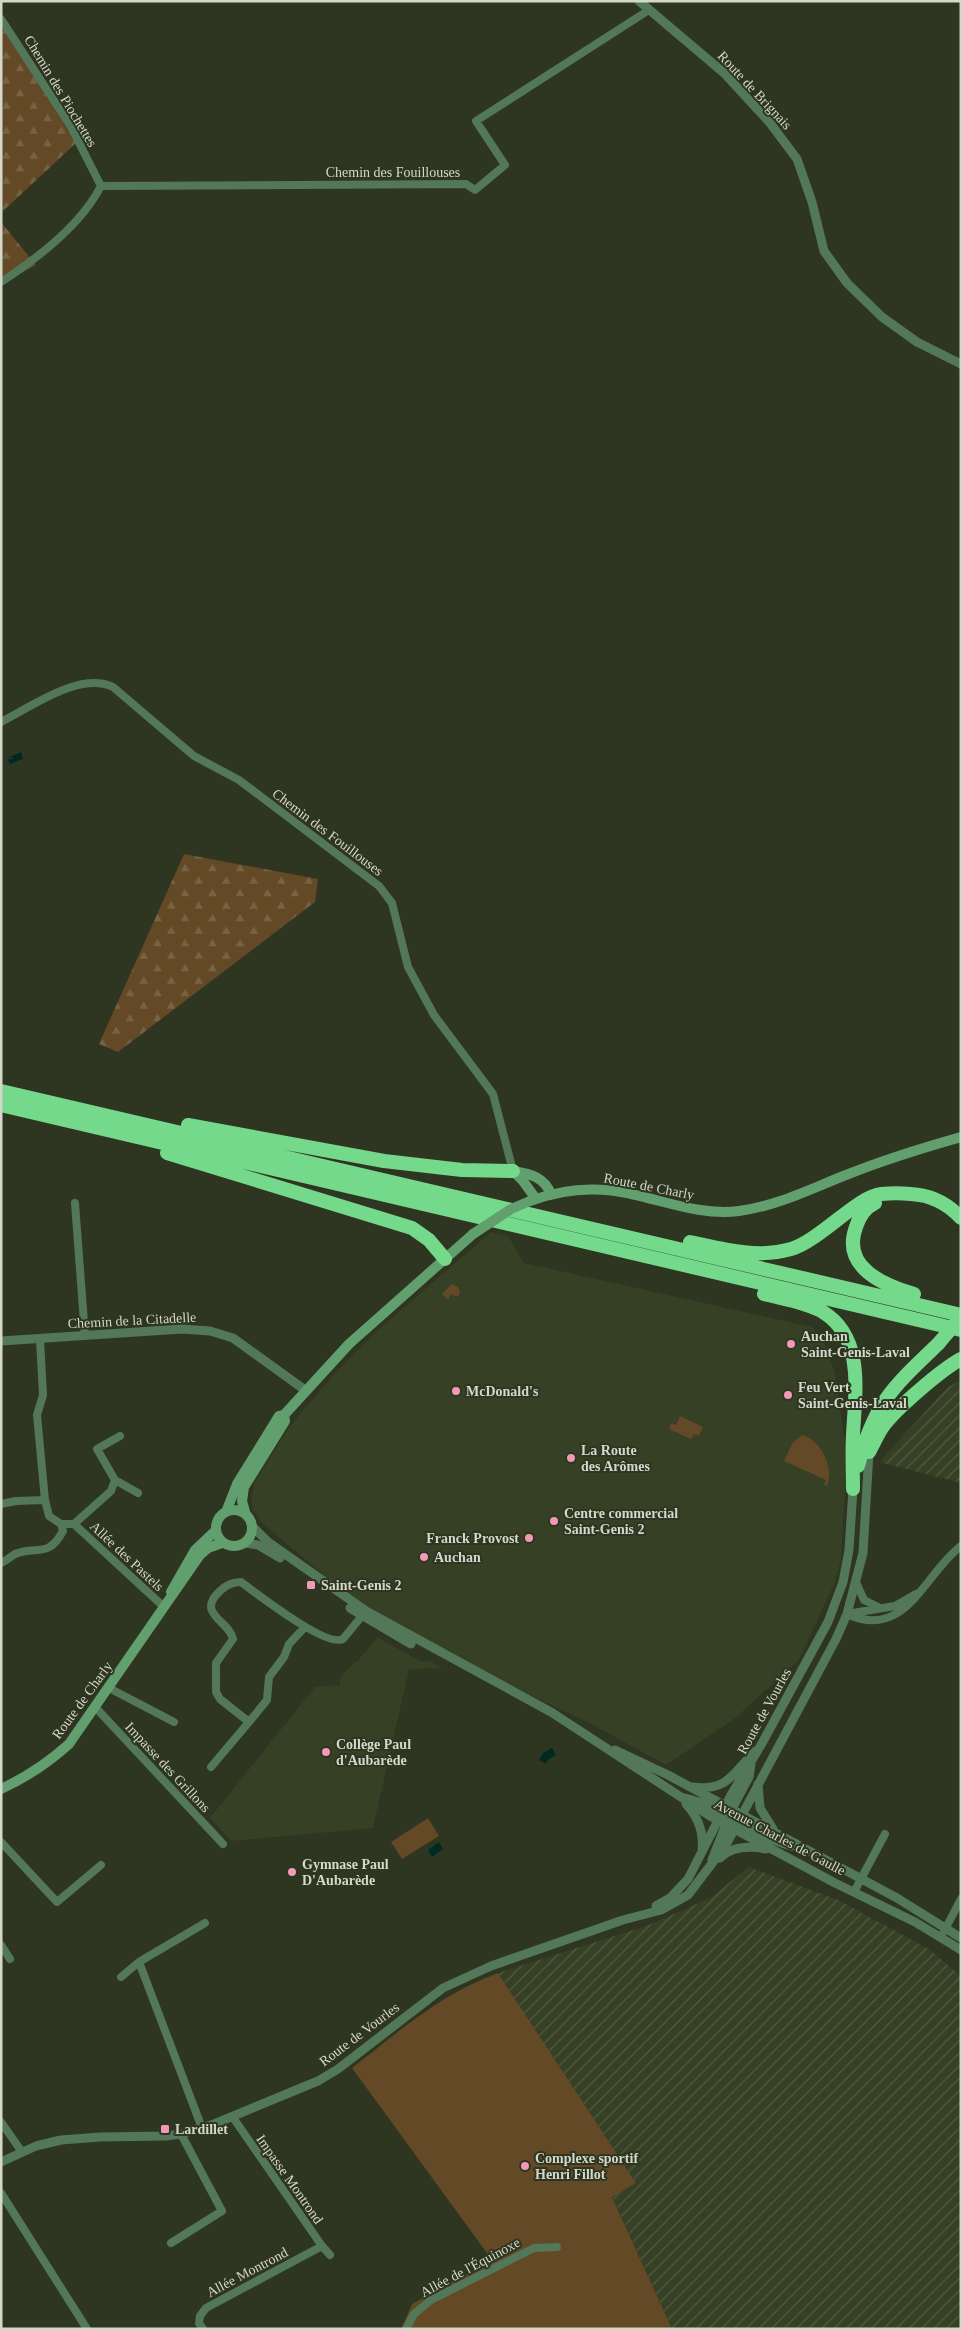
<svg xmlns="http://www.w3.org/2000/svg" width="962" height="2330" viewBox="0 0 962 2330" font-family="'Times New Roman',serif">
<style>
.built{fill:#364025}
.industrial{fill:url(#industrial-furrows)}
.grass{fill:#634925}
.forest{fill:url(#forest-firs)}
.water{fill:url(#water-ripples)}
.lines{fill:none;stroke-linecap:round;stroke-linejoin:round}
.minor{stroke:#527859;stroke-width:8}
.tertiary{stroke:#527859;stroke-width:9}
.secondary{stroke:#619f6e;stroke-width:10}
.motorway{stroke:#74d98b;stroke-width:14}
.secondary-bridge{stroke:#619f6e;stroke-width:10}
.motorway-bridge{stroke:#74d98b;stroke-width:14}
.poi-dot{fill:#f09ab7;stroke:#2e3520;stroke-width:2}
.labels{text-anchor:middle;stroke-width:4;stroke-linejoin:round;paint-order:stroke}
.street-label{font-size:14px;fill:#d3d8cb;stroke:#2e3520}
.poi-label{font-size:14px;font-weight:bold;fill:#d3d8cb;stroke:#2e3520;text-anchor:start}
</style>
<defs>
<pattern id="industrial-furrows" width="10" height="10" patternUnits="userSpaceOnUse" patternTransform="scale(1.25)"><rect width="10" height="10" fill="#364025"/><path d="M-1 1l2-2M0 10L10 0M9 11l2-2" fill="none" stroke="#525b43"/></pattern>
<pattern id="forest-firs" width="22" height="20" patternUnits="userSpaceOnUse" patternTransform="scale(1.25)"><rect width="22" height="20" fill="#634925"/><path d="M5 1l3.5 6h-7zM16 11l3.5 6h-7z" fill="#786243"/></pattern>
<pattern id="water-ripples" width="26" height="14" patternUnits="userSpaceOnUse" patternTransform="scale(1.25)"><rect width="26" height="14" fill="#002a21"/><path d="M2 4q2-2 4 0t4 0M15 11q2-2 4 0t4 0" fill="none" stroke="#244840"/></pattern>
</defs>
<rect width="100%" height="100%" fill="#2e3520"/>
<path class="built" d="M491 1232 508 1236 524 1263 812 1327 823 1339 835 1373 847 1456 841 1560 835 1582 799 1660 734 1719 666 1765 589 1723 509 1685 448 1650 419 1639 357 1603 261 1522 253 1510 251 1497 254 1483 290 1426 334 1374 378 1330Z
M377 1637 416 1659 423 1662 429 1661 443 1668 409 1669 373 1828 231 1841 210 1818 315 1687 340 1685V1679L353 1663 357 1662Z"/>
<path class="industrial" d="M961 1380V1483L879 1462 948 1387Z
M749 1867 838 1900 929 1949 961 1976V2329H672L612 2196 636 2183 498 1973 649 1925 710 1898Z"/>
<path class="grass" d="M452 1284 458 1287 460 1292 458 1297 451 1294 448 1300 442 1294Z
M680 1416 703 1427 699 1436 694 1434 691 1439 669 1429 671 1423 676 1425Z
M803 1435C822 1442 834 1467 827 1486L824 1485 826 1480 784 1461 793 1442Z
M428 1818 439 1836 402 1859 391 1842Z
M498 1973 636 2183 612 2197 672 2329H401L412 2304 492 2260 352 2068C401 2030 439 1995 498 1973Z"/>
<path class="forest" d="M1 25 76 143 1 213Z
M1 222 36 265 1 284Z
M184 854 318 879 315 902 118 1052 99 1044Z"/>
<path class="water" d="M21 752 23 759 10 764 7 758Z
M552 1748 556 1755 549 1759 545 1764 539 1760 543 1753Z
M439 1842 443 1849 432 1857 428 1850Z"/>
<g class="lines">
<path class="minor" d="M1 19 71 127 101 186
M101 186 466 184 475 190 505 165 476 121 649 10
M1 282C38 258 81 225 101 186
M1 722C31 707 80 671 113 687L194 756 239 780 379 886 392 903 408 967 434 1015 493 1094 513 1171
M75 1203 85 1336
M40 1339 43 1395 37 1415 45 1500 49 1516 61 1524H74L164 1607
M120 1436 97 1449 115 1480 138 1493
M1 1504 16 1501 45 1500
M74 1524 111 1491 115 1480
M1 1563C6 1561 10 1557 15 1554 37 1545 48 1559 63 1531L61 1524
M856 1582 864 1600 880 1608
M847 1614C906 1641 924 1574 961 1546
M847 1614 895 1606 916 1594
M305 1627 289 1644 284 1657 269 1677 267 1700 249 1722 220 1699 216 1692V1663L233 1639C230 1621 195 1614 220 1591 226 1585 232 1582 241 1582 257 1594 327 1648 343 1639L366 1611
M109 1688 174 1722
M96 1708 223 1844
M211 1767 249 1722
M1 1842 57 1902 101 1865
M854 1892 885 1834
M941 1937 961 1899
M1 1945 10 1959
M121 1977 139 1962
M232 2116 322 2246 330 2255
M1 2122 22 2152
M202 2128 139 1962 205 1923
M1 2193 87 2329
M171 2243 222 2211 181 2134
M203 2329 199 2323 200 2316 206 2308 322 2246
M406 2329 414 2314 431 2300 534 2248 557 2247"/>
<path class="tertiary" d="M639 1 724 73 770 123 797 159 812 202 824 251 847 283 882 317 917 342 961 364
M1 1341 182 1329 210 1331 233 1338 305 1390
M252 1526 268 1542 366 1611 551 1712 710 1816 835 1883 915 1922 961 1950
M245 1543 258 1545 280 1558
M350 1608 411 1644
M615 1750 668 1775 897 1898 961 1938
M758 1784 760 1808 773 1829
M693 1787C730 1792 734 1770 756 1751
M684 1798C723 1806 754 1837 792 1846
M686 1804C698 1817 704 1832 702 1850
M720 1858C732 1846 750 1846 766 1849
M712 1860 732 1809 749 1777 751 1764
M656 1906 670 1898 688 1879 731 1795 761 1745 828 1622 843 1582 849 1550 853 1489
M1 2162 36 2146 61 2140 100 2137 166 2136 181 2134 214 2124 318 2081 338 2069 443 1988 491 1966 623 1920 661 1910 688 1895 726 1845 836 1639 847 1614 863 1553 869 1452"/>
<path class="secondary" d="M513 1171C531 1174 544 1177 551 1194
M514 1172 523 1181 536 1199
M530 1201C562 1189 597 1186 631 1194 665 1201 702 1216 739 1211 777 1206 810 1189 846 1175 883 1160 922 1148 961 1137
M216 1528a18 18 0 1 1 36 0a18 18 0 1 1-36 0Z
M226 1512 237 1484 279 1416 284 1415 349 1344 473 1234
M246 1515 242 1501 244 1487 285 1421 284 1415
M171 1592 195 1550 215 1531
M1 1789C27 1777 48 1763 69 1744L200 1555 208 1548 222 1543"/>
<path class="motorway" d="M1 1091 961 1315
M1 1105 961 1330
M188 1125 384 1161 462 1170 513 1171
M167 1153 412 1228 429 1240 445 1259
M875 1203C865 1208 859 1217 856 1227 841 1267 883 1285 914 1294
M690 1242C723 1249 757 1259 791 1249 819 1241 858 1196 881 1194 890 1193 902 1193 911 1194 931 1195 947 1203 961 1218
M764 1294C783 1299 806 1302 823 1312 865 1338 855 1393 853 1435 852 1453 853 1471 853 1489
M869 1452C874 1443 878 1433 884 1425 898 1407 941 1370 961 1359
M858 1466C874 1403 893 1387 938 1344"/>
<path class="secondary-bridge" d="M473 1234 511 1209 530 1201"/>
<path class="motorway-bridge" d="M938 1344 961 1317"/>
</g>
<g class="poi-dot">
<circle cx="791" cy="1344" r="5"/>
<circle cx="456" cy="1391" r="5"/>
<circle cx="788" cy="1395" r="5"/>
<circle cx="571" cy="1458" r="5"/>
<circle cx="554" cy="1521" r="5"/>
<circle cx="529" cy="1538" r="5"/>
<circle cx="424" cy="1557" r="5"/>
<rect x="306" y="1580" width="10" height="10" rx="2.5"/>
<circle cx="326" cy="1752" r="5"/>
<circle cx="292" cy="1872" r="5"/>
<rect x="160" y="2124" width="10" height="10" rx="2.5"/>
<circle cx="525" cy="2166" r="5"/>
</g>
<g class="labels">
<g class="street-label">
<text transform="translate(755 90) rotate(47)" y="5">Route de Brignais</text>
<text transform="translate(61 91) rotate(59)" y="5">Chemin des Piochettes</text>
<text x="393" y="177">Chemin des Fouillouses</text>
<text transform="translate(328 832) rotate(37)" y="5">Chemin des Fouillouses</text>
<text transform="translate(649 1186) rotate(11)" y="5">Route de Charly</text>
<text transform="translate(132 1320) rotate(-3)" y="5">Chemin de la Citadelle</text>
<text transform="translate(127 1556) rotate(43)" y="5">Allée des Pastels</text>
<text transform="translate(82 1700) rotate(-54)" y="5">Route de Charly</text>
<text transform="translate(764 1711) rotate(-61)" y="5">Route de Vourles</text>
<text transform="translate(168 1767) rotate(47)" y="5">Impasse des Grillons</text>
<text transform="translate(780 1837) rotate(28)" y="5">Avenue Charles de Gaulle</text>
<text transform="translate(359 2034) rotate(-37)" y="5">Route de Vourles</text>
<text transform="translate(290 2179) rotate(55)" y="5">Impasse Montrond</text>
<text transform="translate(470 2267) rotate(-28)" y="5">Allée de l'Équinoxe</text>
<text transform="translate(247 2272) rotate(-28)" y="5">Allée Montrond</text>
</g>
<g class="poi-label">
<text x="801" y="1341">Auchan<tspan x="801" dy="16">Saint-Genis-Laval</tspan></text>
<text x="798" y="1392">Feu Vert<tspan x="798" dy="16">Saint-Genis-Laval</tspan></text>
<text x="466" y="1396">McDonald's</text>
<text x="581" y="1455">La Route<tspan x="581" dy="16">des Arômes</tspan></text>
<text x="564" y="1518">Centre commercial<tspan x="564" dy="16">Saint-Genis 2</tspan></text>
<text x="519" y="1543" text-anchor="end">Franck Provost</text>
<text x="434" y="1562">Auchan</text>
<text x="321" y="1590">Saint-Genis 2</text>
<text x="336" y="1749">Collège Paul<tspan x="336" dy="16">d'Aubarède</tspan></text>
<text x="302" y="1869">Gymnase Paul<tspan x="302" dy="16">D'Aubarède</tspan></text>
<text x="175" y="2134">Lardillet</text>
<text x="535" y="2163">Complexe sportif<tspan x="535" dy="16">Henri Fillot</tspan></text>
</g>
</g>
<rect width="962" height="2330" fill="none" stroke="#d3d8cb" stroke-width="5"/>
</svg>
